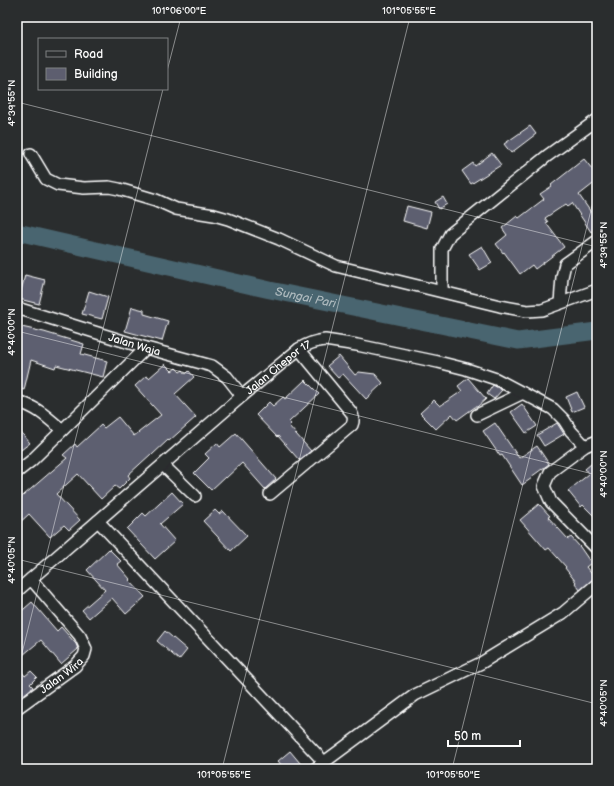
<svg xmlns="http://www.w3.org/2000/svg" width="614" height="786" viewBox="0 0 614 786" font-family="'Balsamiq Sans',sans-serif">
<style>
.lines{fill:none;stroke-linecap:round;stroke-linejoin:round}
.river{stroke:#4a656f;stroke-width:17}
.building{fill:#5d5e6f;stroke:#fff}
.minor-casing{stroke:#fff;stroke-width:14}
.minor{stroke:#2a2d2e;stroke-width:11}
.ticks{fill:none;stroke:#fff;stroke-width:1;stroke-opacity:0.45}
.labels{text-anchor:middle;stroke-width:4;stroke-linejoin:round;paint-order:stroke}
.street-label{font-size:11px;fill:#fff;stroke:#2a2d2e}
.water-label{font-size:12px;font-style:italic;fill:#aebabe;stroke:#2a2d2e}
.neatline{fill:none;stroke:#fff;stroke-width:1.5}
.ticks-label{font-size:10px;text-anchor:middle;fill:#fff}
</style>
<rect width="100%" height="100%" fill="#2a2d2e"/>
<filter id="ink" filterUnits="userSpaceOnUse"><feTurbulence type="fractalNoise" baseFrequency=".025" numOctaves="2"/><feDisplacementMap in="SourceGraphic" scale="8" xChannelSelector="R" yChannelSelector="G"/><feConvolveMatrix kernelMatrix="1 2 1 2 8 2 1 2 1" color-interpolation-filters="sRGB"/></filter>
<g filter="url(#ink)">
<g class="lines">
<path class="river" id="s1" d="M17 232 270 290 518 341 597 331"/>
</g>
<path class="building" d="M530 126 536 134 511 153 504 144Z
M492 153 501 165 471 184 462 171 473 163 475 166Z
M584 159 597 175V181L579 195 597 221V228L591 232 572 203 568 206 566 204 545 218 548 222 546 223 564 247 535 269 532 265 520 274 504 252 503 253 496 244 507 235 502 228 517 216 519 218 544 199 540 194 552 186 551 185Z
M443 197 447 204 439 209 435 202Z
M407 206 431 212 427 228 403 221Z
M482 246 492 263 480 270 469 254Z
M25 275 45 280 39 304 19 299Z
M89 291 108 297 102 319 82 314Z
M132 307 144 310V314L168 321 162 341 125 331Z
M17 326 44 332 84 344 81 354 107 361 103 377 56 365 55 368 31 360 24 390 17 388Z
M339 356 355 375 359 372 375 374 383 383 366 399 343 374 338 378 327 366Z
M165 364 172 371 176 368 180 372 183 370 186 374 189 371 194 377 175 394 196 417 169 441 168 440 152 455 151 454 128 475 130 478 119 489 115 486 101 499 78 474 56 494 80 520 69 530 64 525 50 537 29 514 17 525V501L67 458 63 455 75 444 77 447 101 425 104 428 118 417 134 436 161 415 135 386 146 376 149 378Z
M468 378 486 399 477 407H475L457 420 452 414 436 429 420 413 434 400 440 406 462 391 458 386Z
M305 380 319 394 289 422 291 424 289 426 311 451 299 460 278 436 277 437 256 415 269 402 273 406 283 397 285 399Z
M493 385 502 390 494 399 487 394Z
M577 392 584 407 572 412 566 397Z
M522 404 537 426 526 433 511 412Z
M495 423 519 458 537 446 549 464 531 477 532 478 522 485 502 455 500 456 483 431Z
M557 423 564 434 544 446 537 435Z
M17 428 30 443 21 450 17 446Z
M236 433 276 479 265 489 242 463 226 478 225 477 211 490 194 473 209 458 205 454 217 443 220 447Z
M597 459V519L583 505 581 507 568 491 589 474 585 469Z
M172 492 183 504 160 524 175 541 155 559 127 529 143 513 146 516Z
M539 504 550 516 548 517 568 539 571 537 580 547 591 563 586 567 595 578 580 590 575 583 576 582 565 568 566 567 549 548 546 550 520 520Z
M215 510 219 514 223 511 247 536 231 551 203 521Z
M109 549 121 561 117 564 130 579 129 580 145 597 126 614 112 598 89 618 82 610 105 590 87 570Z
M32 602 57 631 61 627 76 644 78 649 61 664 41 640 17 660V615Z
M165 631 187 650 179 660 157 641Z
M17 666 25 676 31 671 37 677 30 684 33 687 22 696 17 690Z
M290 751 305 769H285L278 761Z"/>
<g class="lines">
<g class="minor-casing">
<g id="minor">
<path d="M31 154 46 179 58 185 84 188 109 187 119 189 156 200 176 209 214 215 228 219 279 239 336 266 500 306 527 311 542 310 597 290"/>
<path d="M442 291V249L450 234 547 156 597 120"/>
<path d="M560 303 562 277 565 264 597 241"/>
<path id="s2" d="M17 308 146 348 212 366 227 377 242 396"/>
<path d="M17 401C38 408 46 416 62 430"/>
<path d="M477 415 523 393"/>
<path d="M597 441 585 446 550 472 544 486 551 502 597 549"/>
<path d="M163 465 195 496"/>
<path d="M17 472 31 461 146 348"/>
<path d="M270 494 352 425C354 420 354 417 351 412L299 349"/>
<path d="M98 521 324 762"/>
<path id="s3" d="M17 591 242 396 299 349C307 344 315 341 325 340L357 345 438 362 466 369 496 379 553 409 564 420 571 431 585 446"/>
<path id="s4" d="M17 708 75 666 84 656 86 649 80 636 31 579"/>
<path d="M315 769 415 695 481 663 563 613 597 584"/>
</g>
</g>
<use href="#minor" class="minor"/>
</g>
</g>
<path class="ticks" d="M592 17 597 18M167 71 181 17M17 102 597 247M17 331 597 475M17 559 597 704M17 673 163 89M222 769 410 17M452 769 597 186"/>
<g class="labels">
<g class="street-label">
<text dy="4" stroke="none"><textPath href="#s2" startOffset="123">Jalan Waja</textPath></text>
<text dy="4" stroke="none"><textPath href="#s3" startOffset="344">Jalan Chepor 17</textPath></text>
<text dy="4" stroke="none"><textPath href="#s4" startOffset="55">Jalan Wira</textPath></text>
</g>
<g class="water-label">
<text dy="4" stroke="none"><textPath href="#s1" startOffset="296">Sungai Pari</textPath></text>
</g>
</g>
<rect width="614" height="786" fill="none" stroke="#2a2d2e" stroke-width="44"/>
<rect x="38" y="38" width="130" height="52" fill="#2a2d2e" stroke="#7f8182"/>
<rect x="46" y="51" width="20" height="6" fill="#2a2d2e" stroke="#7f8182"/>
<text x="74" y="58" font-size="12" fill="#ffffff">Road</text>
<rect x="46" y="68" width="20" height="12" fill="#5d5e6f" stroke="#7f8182"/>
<text x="74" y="78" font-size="12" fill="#ffffff">Building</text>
<path d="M448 740v6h72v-6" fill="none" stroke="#ffffff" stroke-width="2"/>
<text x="454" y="740" font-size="12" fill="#ffffff" stroke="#2a2d2e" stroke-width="3" paint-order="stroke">50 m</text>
<rect x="22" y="22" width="570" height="742" class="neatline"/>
<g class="ticks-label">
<text x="179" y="14">101°06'00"E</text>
<text x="409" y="14">101°05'55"E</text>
<text transform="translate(11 103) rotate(-90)" y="4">4°39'55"N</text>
<text transform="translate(603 245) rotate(-90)" y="4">4°39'55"N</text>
<text transform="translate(11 332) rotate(-90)" y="4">4°40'00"N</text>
<text transform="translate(603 474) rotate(-90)" y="4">4°40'00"N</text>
<text transform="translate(11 560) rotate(-90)" y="4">4°40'05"N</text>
<text transform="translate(603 703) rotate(-90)" y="4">4°40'05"N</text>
<text x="224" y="778">101°05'55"E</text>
<text x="453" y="778">101°05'50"E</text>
</g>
</svg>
